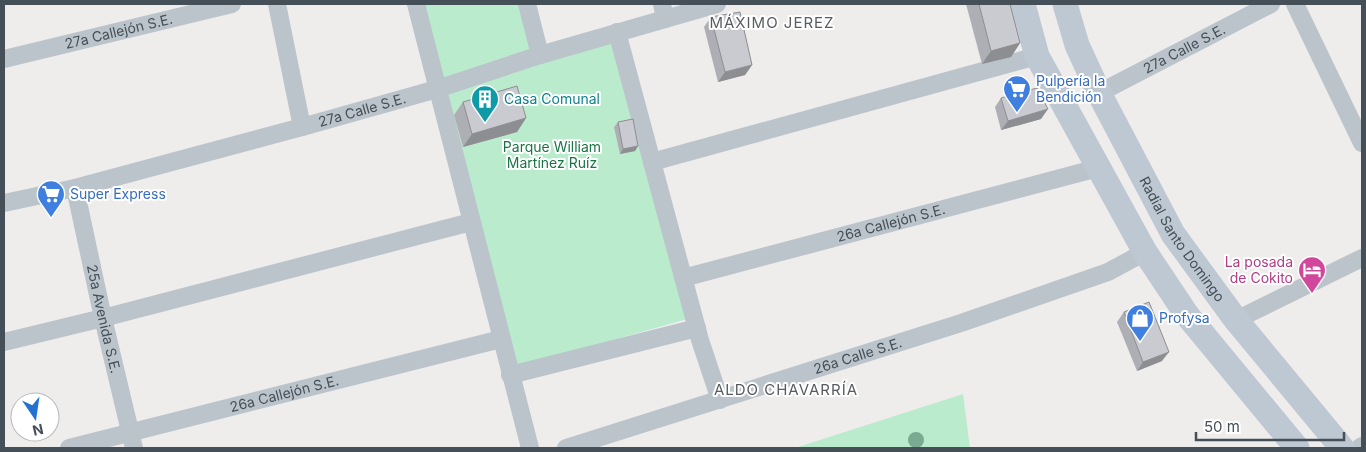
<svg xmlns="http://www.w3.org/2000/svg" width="1366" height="452" viewBox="0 0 1366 452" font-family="Inter,sans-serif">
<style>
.green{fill:#bbebcd}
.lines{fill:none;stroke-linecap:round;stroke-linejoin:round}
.minor{stroke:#bbc4cb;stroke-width:18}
.secondary{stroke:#bdc8d2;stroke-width:25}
.tree{fill:#7aaa91}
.wall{fill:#adafb4}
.shaded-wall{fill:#8d8e92}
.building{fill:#c9cbd1;stroke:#8d8e92}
.labels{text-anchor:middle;stroke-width:4;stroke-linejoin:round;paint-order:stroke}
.street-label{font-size:14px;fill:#454f58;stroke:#fff}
.shop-label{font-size:14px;fill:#366cbe;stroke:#fff;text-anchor:start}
.culture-label{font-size:14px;fill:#0d838f;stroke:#fff;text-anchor:start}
.park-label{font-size:14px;fill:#1b7446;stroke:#fff}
.hotel-label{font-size:14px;fill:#b23c85;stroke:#fff;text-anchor:end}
.neighbourhood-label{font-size:15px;letter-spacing:1px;fill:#595c60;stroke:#fff}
</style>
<rect width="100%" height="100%" fill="#efecec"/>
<path class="green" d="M416 4H527L540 55 437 89Z
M617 32 687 319 511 369 439 90Z
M963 394 970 448H795Z"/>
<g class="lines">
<g class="minor">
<path d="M277 4 302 127"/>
<path d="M416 4 530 448"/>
<path d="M527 4 540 55"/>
<path d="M662 4 665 19"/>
<path d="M1295 4 1362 143"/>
<path d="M617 32 700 340 720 400"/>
<path id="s1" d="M4 59 232 4"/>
<path id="s2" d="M1099 93 1271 4"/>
<path d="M652 162 1037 56"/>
<path id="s3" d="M75 188 103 318 134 448"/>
<path id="s4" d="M4 203 75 188 302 127 437 89 540 55 717 4"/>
<path id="s5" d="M683 278 1098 168"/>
<path d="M1236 320 1362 258"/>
<path d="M4 342 103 318 471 222"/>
<path d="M510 375 697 328"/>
<path id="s6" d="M69 448 501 339"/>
<path id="s7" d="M566 448 961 323 1108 272 1145 252"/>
<path d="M1359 448 1362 446"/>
</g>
<g class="secondary">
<path d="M1023 4 1037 56 1145 252 1187 315 1297 448"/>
<path id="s8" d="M1065 4 1077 45 1099 93 1173 234 1236 320 1342 448"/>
</g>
</g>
<circle class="tree" cx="916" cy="440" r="8"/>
<path class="wall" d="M966 4H1010L1020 43 1011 57 982 64Z
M711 17 752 65 745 75 718 82 704 27Z
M1001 98 1041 119 1001 130 995 107Z
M463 102 526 118 517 132 463 147 454 115Z
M618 122 638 146 635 151 620 154 614 127Z
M1124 312 1162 361 1137 371 1117 322Z"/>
<path class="shaded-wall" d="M1020 43 1011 57 982 64 991 51Z
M752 65 745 75 718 82 725 72Z
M1048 109 1041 119 1001 130 1008 121Z
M526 118 517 132 463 147 472 134Z
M638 146 635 151 620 154 623 149Z
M1169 352 1162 361 1137 371 1143 362Z"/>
<path class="building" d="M979 4H1010L1020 43 991 51Z
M740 12 752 65 725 72 711 17Z
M517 86 526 118 472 134 463 102Z
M1037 88 1048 109 1008 121 1001 98Z
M633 119 638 146 623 149 618 122Z
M1149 302 1169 352 1143 362 1124 312Z"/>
<defs>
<g id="supermarket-pin" transform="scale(1.4375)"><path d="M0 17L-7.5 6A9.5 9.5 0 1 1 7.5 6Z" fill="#3f7fe0" stroke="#fff"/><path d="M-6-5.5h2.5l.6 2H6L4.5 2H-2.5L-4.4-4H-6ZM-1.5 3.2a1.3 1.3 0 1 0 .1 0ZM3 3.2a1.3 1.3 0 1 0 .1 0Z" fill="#fff"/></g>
<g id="building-pin" transform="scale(1.4375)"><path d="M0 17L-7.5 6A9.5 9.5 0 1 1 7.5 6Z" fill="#0f9aa8" stroke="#fff"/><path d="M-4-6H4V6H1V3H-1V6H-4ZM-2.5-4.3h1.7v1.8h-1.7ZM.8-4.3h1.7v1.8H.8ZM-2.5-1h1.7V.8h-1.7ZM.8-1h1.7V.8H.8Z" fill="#fff"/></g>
<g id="hotel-pin" transform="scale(1.4375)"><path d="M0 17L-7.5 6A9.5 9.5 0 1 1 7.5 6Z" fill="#d1479c" stroke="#fff"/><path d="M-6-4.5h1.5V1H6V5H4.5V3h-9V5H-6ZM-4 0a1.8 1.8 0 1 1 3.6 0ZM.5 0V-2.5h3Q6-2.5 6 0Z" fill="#fff"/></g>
<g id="shop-pin" transform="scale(1.4375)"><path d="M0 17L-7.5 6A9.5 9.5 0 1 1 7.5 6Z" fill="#3f7fe0" stroke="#fff"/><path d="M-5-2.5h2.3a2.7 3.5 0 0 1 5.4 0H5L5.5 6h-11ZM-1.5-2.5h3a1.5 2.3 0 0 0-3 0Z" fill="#fff"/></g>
</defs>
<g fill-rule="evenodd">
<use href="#supermarket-pin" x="1017" y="89"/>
<use href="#building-pin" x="485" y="99"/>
<use href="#supermarket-pin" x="51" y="194"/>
<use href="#hotel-pin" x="1312" y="270"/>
<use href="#shop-pin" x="1140" y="318"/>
</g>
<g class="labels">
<g class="street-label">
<text dy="5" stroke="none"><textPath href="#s1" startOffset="118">27a Callejón S.E.</textPath></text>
<text dy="5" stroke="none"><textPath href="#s2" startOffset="96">27a Calle S.E.</textPath></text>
<text dy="5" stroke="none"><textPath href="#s4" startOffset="370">27a Calle S.E.</textPath></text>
<text dy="5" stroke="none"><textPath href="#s5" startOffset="215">26a Callejón S.E.</textPath></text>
<text dy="5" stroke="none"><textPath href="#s8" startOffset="264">Radial Santo Domingo</textPath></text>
<text dy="5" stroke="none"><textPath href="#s3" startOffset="134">25a Avenida S.E.</textPath></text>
<text dy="5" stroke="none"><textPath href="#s7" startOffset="306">26a Calle S.E.</textPath></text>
<text dy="5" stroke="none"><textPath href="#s6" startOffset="222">26a Callejón S.E.</textPath></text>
</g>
<g class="shop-label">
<text x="1036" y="86">Pulpería la<tspan x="1036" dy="16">Bendición</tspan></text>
<text x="70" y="199">Super Express</text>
<text x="1159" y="323">Profysa</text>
</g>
<g class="culture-label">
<text x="504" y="104">Casa Comunal</text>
</g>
<g class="park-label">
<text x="552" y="152">Parque William<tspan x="552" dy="16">Martínez Ruíz</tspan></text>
</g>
<g class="hotel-label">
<text x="1293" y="267">La posada<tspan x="1293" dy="16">de Cokito</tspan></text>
</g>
<g class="neighbourhood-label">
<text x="772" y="28">MÁXIMO JEREZ</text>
<text x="786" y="395">ALDO CHAVARRÍA</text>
</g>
</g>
<rect width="1366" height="452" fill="none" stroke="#454f58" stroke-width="10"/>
<g transform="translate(35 417) rotate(167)"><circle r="24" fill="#ffffff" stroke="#b5b9bc"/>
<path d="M0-4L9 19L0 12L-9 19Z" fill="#2272d2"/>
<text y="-8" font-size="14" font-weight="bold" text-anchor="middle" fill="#454f58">N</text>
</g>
<path d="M1196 432v8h148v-8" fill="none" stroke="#454f58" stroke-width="2.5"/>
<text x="1204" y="432" font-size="15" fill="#454f58" stroke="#ffffff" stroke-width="4" paint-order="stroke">50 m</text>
</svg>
